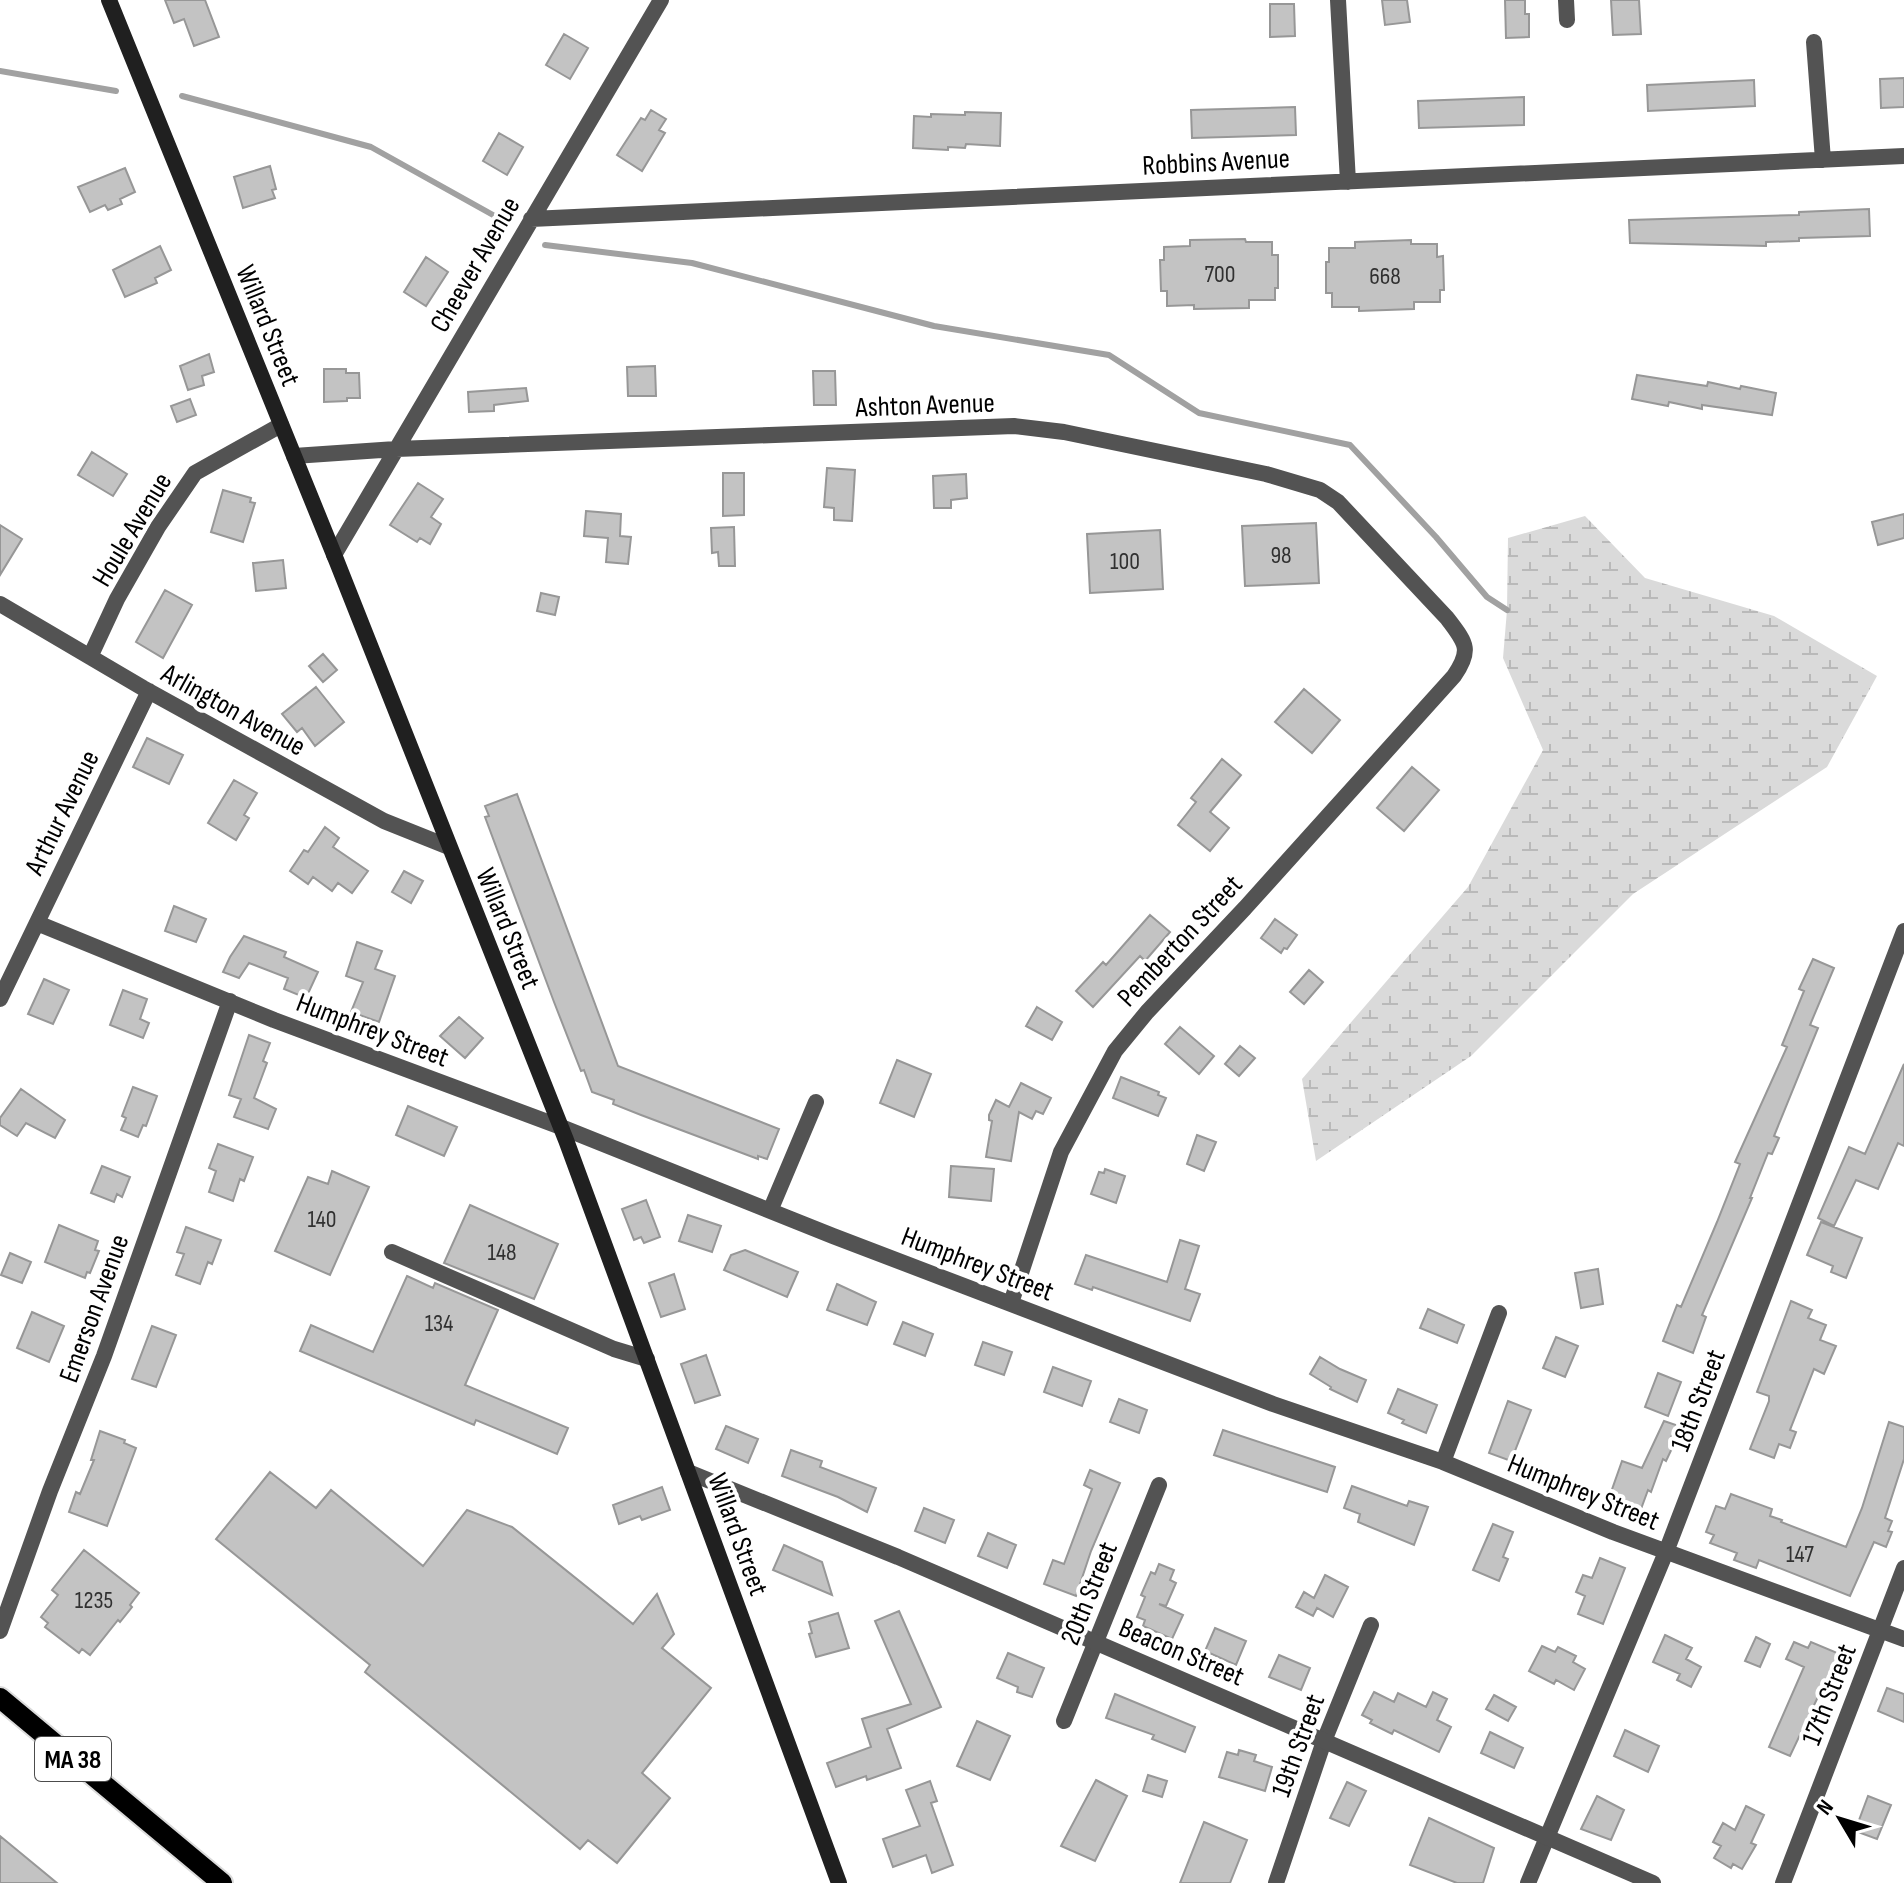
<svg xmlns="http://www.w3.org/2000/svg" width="1904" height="1883" viewBox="0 0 1904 1883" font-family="'Sofia Sans Condensed',sans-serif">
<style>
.wetland{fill:url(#wetland-marsh)}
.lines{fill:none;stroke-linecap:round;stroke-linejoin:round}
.stream{stroke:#a1a1a1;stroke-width:6}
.building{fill:#c3c3c3;stroke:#979797;stroke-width:2}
.primary-casing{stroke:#dbdbdb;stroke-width:24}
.minor{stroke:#535353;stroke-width:16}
.tertiary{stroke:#535353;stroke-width:16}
.secondary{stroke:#202020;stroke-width:16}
.primary{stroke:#000;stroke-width:20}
.labels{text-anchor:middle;stroke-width:8;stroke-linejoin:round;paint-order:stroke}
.number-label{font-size:24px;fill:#313131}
.shield{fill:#fff;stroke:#4c4c4c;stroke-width:2}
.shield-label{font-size:26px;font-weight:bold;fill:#000}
.street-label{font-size:28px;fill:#000;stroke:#fff}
</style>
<defs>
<pattern id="wetland-marsh" width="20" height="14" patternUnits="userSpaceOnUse" patternTransform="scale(2)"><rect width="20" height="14" fill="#dadada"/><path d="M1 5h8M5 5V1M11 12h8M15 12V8" fill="none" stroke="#b9b9b9"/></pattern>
</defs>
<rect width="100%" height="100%" fill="#fff"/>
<path class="wetland" d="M1585 516 1645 578 1774 616 1877 676 1827 767 1633 894 1471 1056 1316 1161 1302 1079 1468 887 1543 750 1503 658 1507 610 1508 538Z"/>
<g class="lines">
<path class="stream" d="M0 71 116 91
M182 96 371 147 502 220
M545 245 692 263 934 326 1109 355 1199 413 1350 445 1436 537 1487 597 1507 610"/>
</g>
<path class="building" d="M165 0H205L219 37 194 46 184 19 174 23Z
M1382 0H1407L1410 22 1385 25Z
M1505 0H1525V14H1529V37L1506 38Z
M1611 0H1639L1641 34 1613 35Z
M1270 4H1294L1295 36 1270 37Z
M564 34 588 48 570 79 546 65Z
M1904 78V107L1881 108 1880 79Z
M1754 80 1755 106 1648 111 1647 85Z
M1524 97V125L1419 128 1418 101Z
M1295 107 1296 135 1192 138 1191 110Z
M651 110 666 119 659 130 665 133 642 171 617 155 641 118 645 120Z
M965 112 1001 113 1000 146 966 144 965 148 948 147V150L913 148 914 116 931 117V114L965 115Z
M499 133 523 147 507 175 483 161Z
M270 166 276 189 272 190 275 198 243 208 234 177Z
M125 168 135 192 120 199 122 204 108 210 105 205 90 212 78 187Z
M1869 209 1870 236 1799 238V241L1766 242V246L1630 243 1629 220 1799 215V212Z
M1245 239 1246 242H1272V255H1278V288H1275V300H1249V308L1194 309V305L1167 306V291H1161L1160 260H1164V247L1190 246V240Z
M1411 240V244H1437V257L1443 256 1444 290H1440V302H1414V309L1359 311V307H1332V293H1326V262H1329V248H1355V242Z
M160 246 171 270 155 278 157 283 125 297 113 270Z
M426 257 448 272 426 306 404 292Z
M209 354 214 372 202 376 204 385 188 390 180 366Z
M655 366 656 396H628L627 367Z
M324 369H346V373H359L360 398H347V401L324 402Z
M813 371H835L836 405H814Z
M1637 375 1707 386 1708 382 1740 389 1741 386 1776 393 1772 415 1702 405V409L1669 402 1668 406 1632 399Z
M526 388 528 401 494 405V411L469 412 468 392Z
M190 399 196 415 177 422 171 406Z
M92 452 127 474 113 496 78 475Z
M827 468 855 470 852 521 834 520V508L824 507Z
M723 473H744V515L723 516Z
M966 474 967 498 951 500V508H934L933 476Z
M418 483 443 499 431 517 441 524 430 544 420 538 417 542 390 525Z
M223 490 251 498 250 502 255 503 243 542 211 532Z
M586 511 621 514 620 536 631 537 628 564 606 562 608 538 584 536Z
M1904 514V538L1878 545 1872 522Z
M1316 523 1319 583 1245 586 1242 526Z
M0 525 22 539 0 575Z
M734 527 735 566H719L718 552 712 553 711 528Z
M1160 530 1163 589 1090 593 1087 534Z
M283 560 286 588 256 591 253 563Z
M165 590 192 605 163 658 136 642Z
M541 593 559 597 555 615 537 611Z
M323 654 337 670 323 682 309 666Z
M316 687 344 722 315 746 302 728 297 732 282 714Z
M1304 689 1340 720 1312 753 1275 722Z
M147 738 183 755 169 784 133 767Z
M1222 759 1241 775 1210 812 1229 828 1210 851 1178 825 1196 802 1191 798Z
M1412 767 1439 790 1404 831 1377 808Z
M234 780 257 793 244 815 249 818 236 840 208 823Z
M517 794 618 1066 779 1129 767 1159 758 1156V1159L641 1115 613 1104 614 1100 592 1092 584 1070 581 1071 554 1002 485 817 489 816 485 806Z
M325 827 339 838 333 847 368 871 352 893 338 883 332 891 313 877 308 884 290 871 304 850 308 852Z
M404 871 423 881 411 903 392 892Z
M174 906 206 919 196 942 165 931Z
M1150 915 1170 932 1145 961 1140 956 1093 1007 1076 991 1103 962 1106 965Z
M1275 919 1297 935 1287 949 1284 948 1281 953 1261 938Z
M244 936 286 952 284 957 318 972 306 998 284 989 288 978 249 963 239 978 223 972 230 957Z
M357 942 382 951 375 969 395 976 379 1022 351 1012 363 982 346 976Z
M1813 959 1834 968 1810 1025 1818 1028 1774 1136 1779 1138 1772 1154 1768 1153 1750 1198H1752L1702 1315 1706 1317 1693 1353 1663 1341 1677 1305 1681 1307 1717 1222 1740 1164 1735 1162 1787 1047 1782 1045 1804 991 1799 989Z
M1309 970 1323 982 1304 1004 1290 992Z
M44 979 69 990 53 1024 28 1014Z
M123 990 147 999 140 1019 149 1023 143 1038 110 1025Z
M1037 1007 1062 1022 1052 1040 1026 1026Z
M459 1017 483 1038 465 1058 440 1036Z
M1180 1027 1214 1056 1199 1074 1165 1044Z
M249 1035 270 1043 263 1061 267 1063 254 1098 276 1109 268 1129 234 1117 241 1099 229 1095Z
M1240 1046 1255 1058 1239 1076 1225 1064Z
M897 1060 931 1074 914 1117 880 1103Z
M1904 1064V1146L1898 1143 1878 1189 1856 1180 1834 1226 1818 1218 1849 1147 1865 1154Z
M1121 1077 1159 1092 1158 1095 1166 1098 1158 1116 1113 1098Z
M1021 1083 1051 1098 1043 1114 1036 1111 1032 1119 1019 1112 1011 1161 986 1157 992 1121 989 1120V1115L996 1100 1009 1107Z
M133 1087 157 1096 146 1126 143 1125 138 1137 121 1130 126 1118 122 1116Z
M21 1089 65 1120 55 1138 26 1123 17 1136 0 1125V1118Z
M408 1106 457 1127 444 1156 396 1135Z
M1197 1135 1216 1142 1204 1171 1187 1164Z
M218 1144 253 1157 244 1181 240 1179 233 1201 209 1192 216 1171 209 1168Z
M102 1166 130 1177 122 1197 117 1194 114 1202 91 1193Z
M951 1166 994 1169 991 1201 949 1197Z
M1105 1169 1125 1176 1116 1203 1091 1194 1099 1172 1104 1173Z
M332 1171 369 1187 330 1275 275 1251 308 1177 328 1184Z
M646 1200 660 1237 644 1243 641 1237 634 1240 622 1209Z
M470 1205 558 1244 534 1299 444 1263Z
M688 1215 721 1226 712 1252 679 1241Z
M1821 1222 1862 1238 1846 1278 1831 1272 1833 1266 1807 1255Z
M59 1225 98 1241 95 1250 99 1251 90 1273 87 1272 85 1278 45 1262Z
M186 1227 221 1240 212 1264 208 1262 200 1284 176 1275 184 1254 177 1252Z
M1180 1240 1199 1246 1185 1289 1200 1294 1190 1321 1093 1287 1092 1290 1075 1284 1086 1255 1167 1282Z
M745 1250 798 1272 787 1297 724 1270 731 1255Z
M10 1253 31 1262 22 1283 1 1275Z
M1598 1269 1603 1304 1581 1308 1575 1273Z
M674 1274 685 1309 661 1317 649 1283Z
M407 1276 433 1288 435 1283 498 1310 465 1385 568 1428 557 1454 476 1420 474 1425 300 1351 311 1325 373 1352Z
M837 1284 876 1302 867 1325 827 1310Z
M1791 1301 1812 1310 1808 1318 1826 1325 1820 1340 1836 1346 1824 1374 1814 1369 1790 1430 1796 1432 1790 1448 1779 1444 1774 1458 1750 1449 1769 1401V1396L1757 1392Z
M1428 1309 1464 1325 1457 1343 1420 1328Z
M32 1312 64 1326 49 1362 17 1348Z
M903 1322 933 1334 925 1356 894 1344Z
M152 1326 176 1335 156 1387 132 1379Z
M1556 1337 1578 1346 1565 1377 1543 1368Z
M983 1342 1012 1352 1004 1375 975 1365Z
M706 1355 720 1395 695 1403 681 1364Z
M1320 1357 1340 1369 1366 1380 1357 1402 1330 1389 1331 1387 1310 1374Z
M1053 1367 1091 1381 1082 1406 1044 1392Z
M1658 1373 1681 1382 1668 1416 1645 1407Z
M1398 1389 1437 1405 1426 1433 1402 1423 1404 1420 1388 1413Z
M1119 1399 1147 1410 1139 1433 1110 1422Z
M1508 1401 1531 1410 1511 1461 1489 1453Z
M1664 1421 1676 1425 1670 1440 1675 1442 1666 1461 1663 1459 1651 1492 1648 1490 1641 1509 1609 1498 1622 1461 1642 1468Z
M1889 1422 1904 1427V1459L1885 1518 1892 1521 1888 1531 1892 1532 1886 1547 1874 1542 1850 1596 1759 1560 1756 1568 1734 1560 1737 1553 1710 1543 1714 1535 1706 1532 1716 1506 1725 1509 1731 1494 1772 1509 1770 1516 1782 1520 1781 1522 1846 1547 1862 1508Z
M726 1426 758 1439 748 1463 716 1449Z
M1223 1430 1335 1467 1327 1492 1214 1455Z
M100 1431 125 1440 124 1443 136 1448 107 1526 69 1512 76 1492 80 1494 94 1460H91Z
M791 1450 822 1461 820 1467 876 1488 867 1512 838 1497 782 1476Z
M1090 1470 1120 1483 1091 1551 1076 1596 1044 1584 1053 1560 1064 1564 1092 1489 1084 1485Z
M270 1472 316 1508 331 1490 423 1566 467 1510 512 1527 633 1624 657 1594 674 1634 662 1648 711 1688 642 1773 670 1798 617 1863 588 1840 580 1849 365 1672 370 1665 216 1539Z
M1352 1486 1407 1506 1409 1501 1428 1507 1414 1545 1358 1522 1360 1514 1344 1508Z
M662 1487 670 1510 642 1520 640 1516 619 1524 613 1505Z
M924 1508 954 1520 945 1543 915 1531Z
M1493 1524 1513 1532 1503 1557 1508 1559 1499 1581 1473 1570Z
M988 1533 1016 1545 1007 1568 978 1556Z
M784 1545 822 1562 832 1595 773 1570Z
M84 1550 139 1593 130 1605 132 1607 120 1622 118 1620 90 1655 82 1649 79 1653 45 1627 48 1623 41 1617 58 1595 52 1590Z
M1600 1558 1625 1568 1603 1624 1578 1614 1585 1596 1576 1592 1583 1575 1592 1578Z
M1159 1564 1174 1570 1170 1580 1176 1583 1166 1606 1159 1604 1183 1615 1172 1639 1143 1626 1145 1620 1137 1617 1145 1597 1141 1595 1151 1572 1155 1574Z
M1325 1575 1348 1587 1333 1617 1317 1608 1313 1616 1296 1607 1304 1592 1314 1598Z
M899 1611 941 1707 887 1729 901 1768 867 1780 866 1776 836 1787 827 1763 871 1747 862 1719 911 1704 875 1621Z
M838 1613 849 1648 816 1657 809 1634 812 1633 809 1622Z
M1215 1628 1246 1641 1236 1665 1205 1651Z
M1665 1635 1692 1648 1686 1659 1701 1667 1691 1687 1677 1680 1680 1674 1653 1662Z
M1756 1637 1770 1644 1760 1667 1745 1661Z
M1794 1642 1808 1648 1811 1642 1842 1655 1830 1684 1825 1682 1790 1756 1769 1747 1804 1667 1786 1659Z
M1542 1646 1555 1652 1558 1647 1576 1656 1573 1662 1585 1669 1574 1690 1556 1680 1554 1684 1529 1671Z
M1008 1653 1044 1668 1032 1697 1017 1692 1018 1687 997 1678Z
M1279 1655 1310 1668 1301 1690 1269 1677Z
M1887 1688 1904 1694V1722L1878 1711Z
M1374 1692 1394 1702 1398 1693 1426 1707 1433 1692 1447 1699 1437 1720 1451 1727 1439 1752 1394 1730 1392 1734 1370 1723 1372 1720 1362 1715Z
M1115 1694 1195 1727 1185 1752 1152 1739 1154 1735 1106 1718Z
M1494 1695 1516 1707 1508 1721 1486 1709Z
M977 1721 1010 1736 990 1780 957 1766Z
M1625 1730 1659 1746 1648 1772 1614 1756Z
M1490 1732 1523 1748 1514 1768 1481 1753Z
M1239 1750 1256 1755 1254 1761 1272 1767 1265 1791 1219 1777 1227 1752 1238 1755Z
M1148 1775 1167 1781 1162 1797 1143 1791Z
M1096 1780 1127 1796 1095 1861 1061 1846Z
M930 1781 937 1801 931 1803 953 1865 932 1873 926 1855 893 1867 883 1839 920 1826 906 1790Z
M1347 1782 1366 1791 1349 1826 1330 1818Z
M1597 1796 1624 1810 1611 1840 1581 1829Z
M1868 1796 1891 1805 1877 1839 1855 1831Z
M1746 1806 1764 1815 1751 1843 1756 1845 1742 1869 1733 1864 1731 1868 1714 1858 1721 1846 1713 1842 1723 1823 1735 1830Z
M1429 1818 1494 1848 1483 1883H1457L1410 1865Z
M1204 1822 1247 1840 1230 1883H1180Z
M0 1836 57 1883H0Z"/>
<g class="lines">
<g class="primary-casing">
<path id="primary" d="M0 1698 222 1883"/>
</g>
<path class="minor" d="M1338 0 1348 182
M1566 0 1567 20
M1814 42 1823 160
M531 219 1904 156
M294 456 396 449 1014 426 1064 432 1266 474 1320 490 1338 502 1447 618C1465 642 1473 649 1454 676L1245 908 1147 1012 1115 1051 1061 1152 1011 1303
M334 555 661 0
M0 604 143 688 384 821 449 847
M90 657 117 599 158 527 195 473 281 425
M37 923 274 1020 561 1127 833 1236 1273 1404 1443 1462 1613 1532 1904 1639
M0 999 149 691
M770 1211 816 1102
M392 1252 614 1349 647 1359
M1443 1462 1499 1313
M0 1631 50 1491 104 1356 230 1001
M1064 1721 1159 1485
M1276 1883 1324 1741 1371 1625
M1528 1883 1666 1552 1904 931
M1783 1883 1904 1568"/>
<path class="tertiary" d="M688 1472 898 1557 1653 1883"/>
<path class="secondary" d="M109 0 337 562 566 1140 839 1883"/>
<use href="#primary" class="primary"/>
</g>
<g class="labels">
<g class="number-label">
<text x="1220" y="282">700</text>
<text x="1385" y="284">668</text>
<text x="1281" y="563">98</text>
<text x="1125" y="569">100</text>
<text x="322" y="1227">140</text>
<text x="502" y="1260">148</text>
<text x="439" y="1331">134</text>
<text x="1800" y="1562">147</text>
<text x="94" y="1608">1235</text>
</g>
<rect class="shield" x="35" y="1737" width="76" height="44" rx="6"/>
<g class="shield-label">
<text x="73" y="1768">MA 38</text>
</g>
<g class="street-label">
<text transform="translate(1216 161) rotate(-3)" y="10">Robbins Avenue</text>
<text transform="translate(474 264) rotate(-60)" y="10">Cheever Avenue</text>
<text transform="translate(269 325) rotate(68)" y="10">Willard Street</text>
<text transform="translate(925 404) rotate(-2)" y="10">Ashton Avenue</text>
<text transform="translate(131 529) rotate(-59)" y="10">Houle Avenue</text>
<text transform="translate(234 709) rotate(29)" y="10">Arlington Avenue</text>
<text transform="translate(61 812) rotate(-64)" y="10">Arthur Avenue</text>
<text transform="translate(509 928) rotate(68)" y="10">Willard Street</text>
<text transform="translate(1179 940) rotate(-47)" y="10">Pemberton Street</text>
<text transform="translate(373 1029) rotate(21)" y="10">Humphrey Street</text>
<text transform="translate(978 1263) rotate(21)" y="10">Humphrey Street</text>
<text transform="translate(93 1308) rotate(-70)" y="10">Emerson Avenue</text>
<text transform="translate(1697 1400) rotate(-69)" y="10">18th Street</text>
<text transform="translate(1584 1491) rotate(22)" y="10">Humphrey Street</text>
<text transform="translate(739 1534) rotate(70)" y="10">Willard Street</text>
<text transform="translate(1088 1593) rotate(-68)" y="10">20th Street</text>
<text transform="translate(1182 1651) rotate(23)" y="10">Beacon Street</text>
<text transform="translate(1828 1694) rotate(-69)" y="10">17th Street</text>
<text transform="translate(1297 1745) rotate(-70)" y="10">19th Street</text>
</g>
</g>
<g transform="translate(1840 1819) rotate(308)" stroke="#ffffff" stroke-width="6" paint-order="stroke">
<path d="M0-6L14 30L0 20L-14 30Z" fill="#000000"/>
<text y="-12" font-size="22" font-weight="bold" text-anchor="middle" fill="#000000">N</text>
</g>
</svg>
